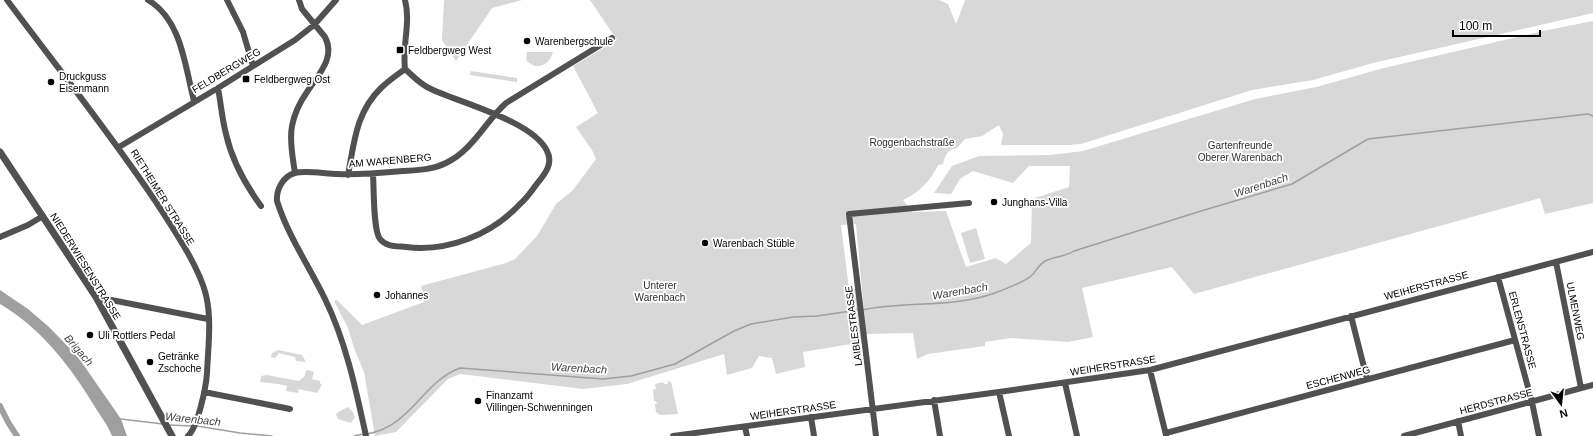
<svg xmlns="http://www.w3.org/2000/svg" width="1593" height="436" viewBox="0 0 1593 436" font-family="Helvetica,sans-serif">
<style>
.green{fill:#d8d8d8}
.water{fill:#9f9f9f}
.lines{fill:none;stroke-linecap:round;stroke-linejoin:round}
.stream{stroke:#9f9f9f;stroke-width:1.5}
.canal{stroke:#9f9f9f;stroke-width:6}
.minor{stroke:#515151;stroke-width:6}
.tertiary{stroke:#515151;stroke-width:7}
.poi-dot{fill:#000;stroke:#fff;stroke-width:1.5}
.labels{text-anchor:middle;stroke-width:3.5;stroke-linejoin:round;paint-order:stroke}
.poi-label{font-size:10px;fill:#000;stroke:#fff;text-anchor:start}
.street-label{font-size:10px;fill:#000;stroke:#fff}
.park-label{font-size:10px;fill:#2f2f2f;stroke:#fff}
.water-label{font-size:11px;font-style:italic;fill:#404040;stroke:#fff}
</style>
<rect width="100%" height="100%" fill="#fff"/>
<path class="green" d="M444 0H522L492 8 456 61 442 40Z
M590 0H939L948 4 956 24 951 38 965 0H1593V13L1373 63 1313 80 1252 90 1081 144 1069 145H1001L1003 134 999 125 982 136 965 139 957 148C947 150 945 155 943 164L938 165C932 179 918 194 903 200L912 212 946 211 966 267 996 258 1006 264 1031 243 1032 199 1069 187 1070 166H1029L1013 183 973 171 960 179 951 194 934 193 952 166 979 156 1050 155 1083 151 1255 99 1316 87 1384 68 1543 31 1593 21V203L1545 214 1540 198 1194 294 1172 267 1082 288 1093 337 1068 342 1011 338 985 342V346L928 354 917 359 913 333 866 334 856 224 841 225 849 289H846H856L863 342 803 352 805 367 776 374 772 358 759 356 752 368 727 375 724 354 627 384 583 389 460 374 448 379 396 432 375 436 364 372 354 348 348 328 334 301 337 300 362 325 424 302 421 286 506 263 515 259 537 236 556 204 573 190 596 159 592 150 576 127 598 113 573 66 617 40Z
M527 52H553C549 66 536 71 526 60Z
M471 71 517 78V82L470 75Z
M976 228 985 259 970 263 961 233Z
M278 350 302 355 306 362 296 361 295 357 279 353 275 358 271 357 272 353Z
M308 370 314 372 312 379 320 381V383L322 385 317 393 299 389 298 393 286 391 287 386 278 384 260 382 261 376 267 375 299 381 304 377 306 371Z
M668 381 671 382 672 386 678 414 660 415 656 412 655 404H657L656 401H654L653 390 656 389 655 384 663 382 664 384H668Z
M348 407 353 412 355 417 351 423 338 419 336 414 340 411Z"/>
<path class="water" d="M0 290 28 309 49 327 78 357 121 419 127 436H112C108 425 101 417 95 407 71 367 41 328 0 304Z"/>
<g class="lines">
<path class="stream" d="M862 310C905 301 950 308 992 294 1000 291 1026 281 1031 276 1037 271 1038 265 1045 261 1055 256 1065 257 1074 251L1201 211 1292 184 1368 139 1588 114 1593 116
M121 419 163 424
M169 425 193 426
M197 426 240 433 272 436
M367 434C412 426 422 382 460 368L603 379 631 376 675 364 734 331 751 324 793 317 817 316 858 310
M354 436 363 434"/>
<path class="canal" d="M0 406 8 422 17 436"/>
<path class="minor" d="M7 0C57 67 109 132 156 202 172 227 199 266 206 295 212 320 208 348 207 373 206 387 198 427 188 436
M148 0C182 20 185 67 194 101
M227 0 243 32 253 66
M218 88C221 104 222 119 226 134 232 161 245 184 261 206
M119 147 218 88 295 40 314 25 336 0
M295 173C293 159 289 141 292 126 294 115 300 102 307 92 318 75 336 58 325 37L302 9 299 0
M373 174C374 188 373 230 380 239 386 247 397 246 406 247 448 252 491 235 520 204 526 199 531 192 536 185 544 175 554 164 547 151 533 121 460 103 431 89 421 85 413 76 405 69 402 45 411 23 405 0
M348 175C354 143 356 112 381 88 388 81 397 75 405 69
M0 237 28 225 43 216
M1556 262 1581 388
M1498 277 1532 402 1539 436
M96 297 208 319
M1351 316 1367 379
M1150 370 1166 435
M1065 383 1077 436
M204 392 290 409
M999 392 1009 436
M934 400 940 436
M811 417 814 436
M1458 421 1461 436
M745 427 747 436
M1166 433 1515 340
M366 436C356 390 346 342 325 299 309 266 288 236 277 201 276 190 283 176 295 173 306 170 326 174 338 174 359 175 380 173 402 171 417 170 432 170 446 163 473 150 485 122 506 103L612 38
M673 436 999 392 1150 370 1593 252
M876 436 849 214 969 203
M1404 436 1593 385"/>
<path class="tertiary" d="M0 152 96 297 172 436"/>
</g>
<g class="poi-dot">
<circle cx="527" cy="41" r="4"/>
<rect x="396" y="46" width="8" height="8" rx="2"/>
<rect x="242" y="75" width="8" height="8" rx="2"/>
<circle cx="51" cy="82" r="4"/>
<circle cx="994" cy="202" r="4"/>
<circle cx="705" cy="243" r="4"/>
<circle cx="377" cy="295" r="4"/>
<circle cx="90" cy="335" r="4"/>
<circle cx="150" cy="362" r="4"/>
<circle cx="478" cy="401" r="4"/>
</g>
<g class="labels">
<g class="poi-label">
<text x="535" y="45">Warenbergschule</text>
<text x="408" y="54">Feldbergweg West</text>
<text x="59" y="80">Druckguss<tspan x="59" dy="12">Eisenmann</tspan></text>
<text x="254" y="83">Feldbergweg Ost</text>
<text x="1002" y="206">Junghans-Villa</text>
<text x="713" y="247">Warenbach Stüble</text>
<text x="385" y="299">Johannes</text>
<text x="98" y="339">Uli Rottlers Pedal</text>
<text x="158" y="360">Getränke<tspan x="158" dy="12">Zschoche</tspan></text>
<text x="486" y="399">Finanzamt<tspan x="486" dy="12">Villingen-Schwenningen</tspan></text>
</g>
<g class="street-label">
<text transform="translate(226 70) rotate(-31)" y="4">FELDBERGWEG</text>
<text transform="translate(390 160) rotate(-5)" y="4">AM WARENBERG</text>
<text transform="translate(163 197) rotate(58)" y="4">RIETHEIMER STRASSE</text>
<text transform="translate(86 266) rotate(58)" y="4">NIEDERWIESENSTRASSE</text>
<text transform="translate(1426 285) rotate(-15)" y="4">WEIHERSTRASSE</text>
<text transform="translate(1576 311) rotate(79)" y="4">ULMENWEG</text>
<text transform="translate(853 326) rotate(-97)" y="4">LAIBLESTRASSE</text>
<text transform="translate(1523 330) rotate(75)" y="4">ERLENSTRASSE</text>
<text transform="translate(1113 365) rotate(-9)" y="4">WEIHERSTRASSE</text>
<text transform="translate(1338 377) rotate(-15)" y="4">ESCHENWEG</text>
<text transform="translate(1496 401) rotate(-15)" y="4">HERDSTRASSE</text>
<text transform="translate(793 410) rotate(-8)" y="4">WEIHERSTRASSE</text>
</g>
<g class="park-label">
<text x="912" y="146">Roggenbachstraße</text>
<text x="1240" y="149">Gartenfreunde<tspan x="1240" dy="12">Oberer Warenbach</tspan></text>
<text x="660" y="289">Unterer<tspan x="660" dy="12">Warenbach</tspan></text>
</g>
<g class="water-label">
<text transform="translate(1261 185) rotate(-18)" y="4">Warenbach</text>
<text transform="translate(960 291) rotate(-10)" y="4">Warenbach</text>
<text transform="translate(79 350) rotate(49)" y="4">Brigach</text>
<text transform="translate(579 368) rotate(3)" y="4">Warenbach</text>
<text transform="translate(193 419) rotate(6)" y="4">Warenbach</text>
</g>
</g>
<g transform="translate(1561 404) rotate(165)" stroke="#ffffff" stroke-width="3" paint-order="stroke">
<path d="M0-3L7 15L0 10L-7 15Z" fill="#000000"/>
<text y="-6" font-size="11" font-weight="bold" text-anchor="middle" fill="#000000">N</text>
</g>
<path d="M1453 30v6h87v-6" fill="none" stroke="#000000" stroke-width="2"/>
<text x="1459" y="30" font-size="12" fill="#000000" stroke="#ffffff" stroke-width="3" paint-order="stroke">100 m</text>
</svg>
